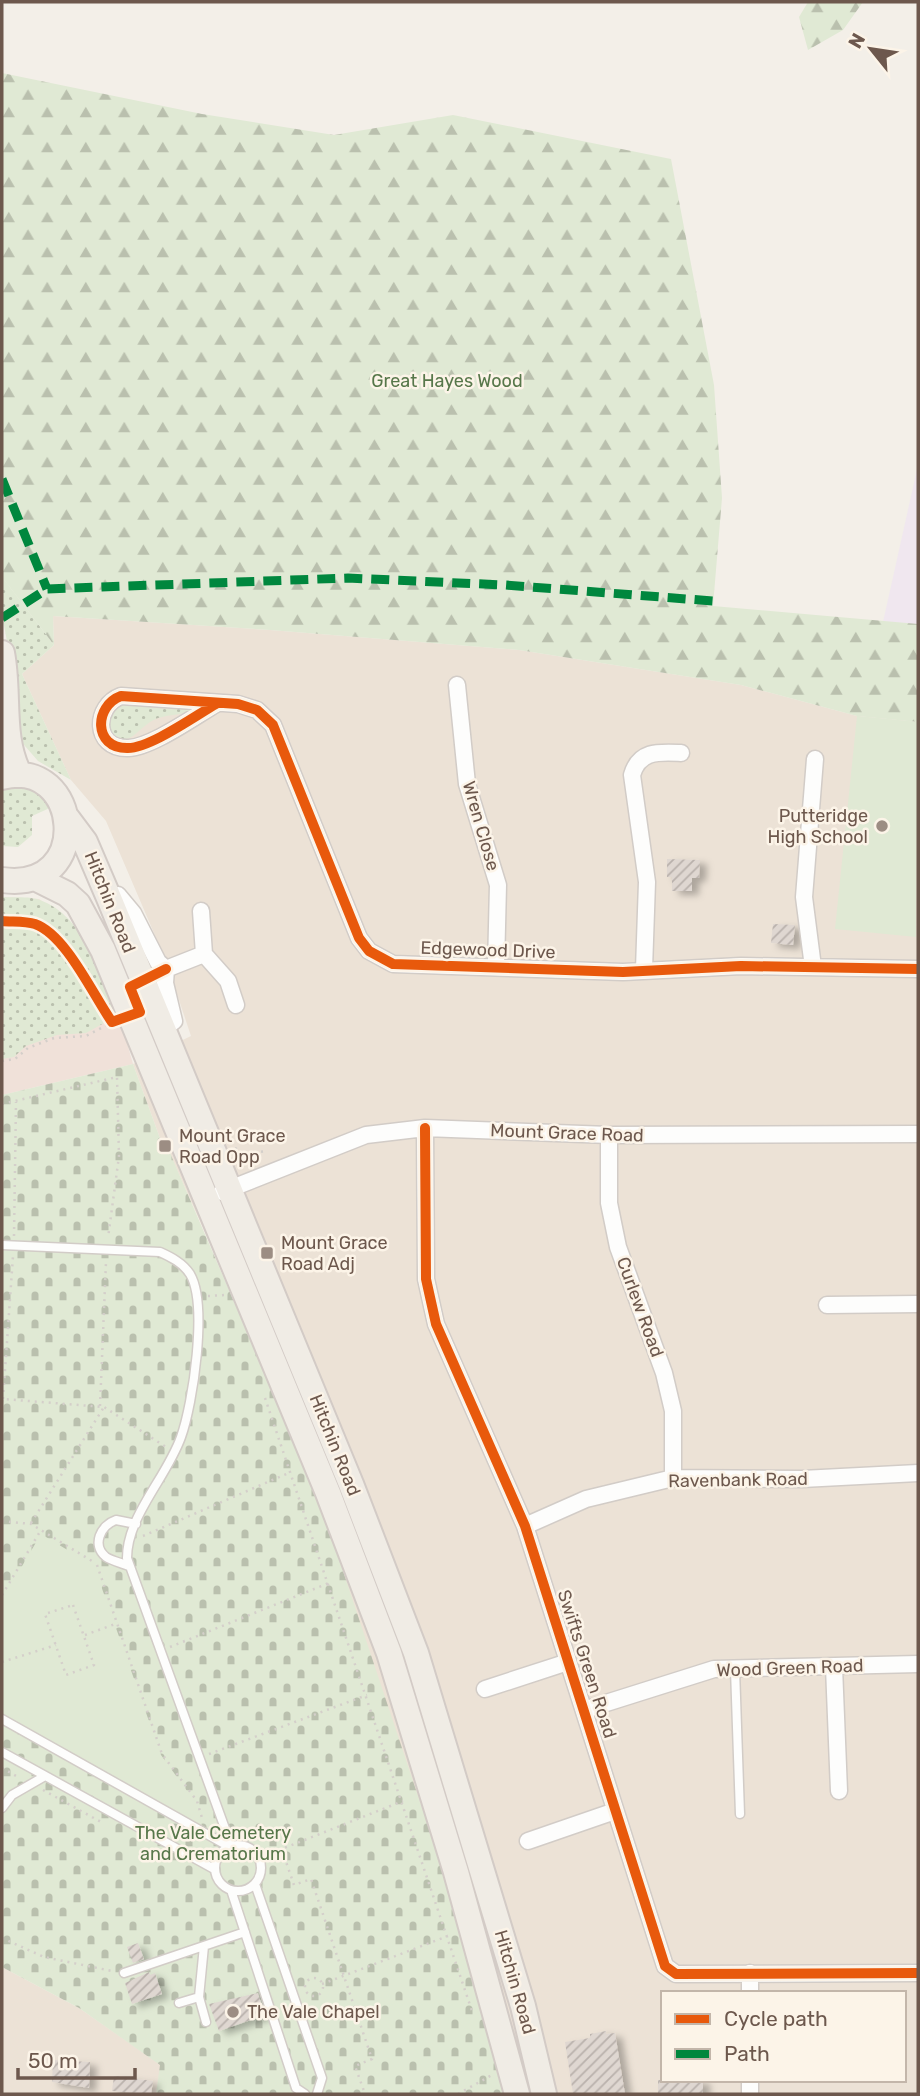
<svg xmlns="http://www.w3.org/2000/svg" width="920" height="2096" viewBox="0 0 920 2096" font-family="Rubik,sans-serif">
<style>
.residential{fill:#ece2d6;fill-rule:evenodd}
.commercial{fill:#f0e1d9}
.education{fill:#f0e7ef}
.grass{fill:url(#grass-dots)}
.forest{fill:url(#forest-firs)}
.cemetery{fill:url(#cemetery-stones)}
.garden{fill:#e0e9d4}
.building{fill:url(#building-hatch);filter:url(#shadow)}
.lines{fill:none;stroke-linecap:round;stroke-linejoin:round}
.lane-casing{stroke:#d2ccc7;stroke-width:11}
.street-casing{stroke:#d2ccc7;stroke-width:19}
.primary-casing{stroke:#d3cbc6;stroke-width:28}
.path{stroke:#d4cfca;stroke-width:2.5;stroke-dasharray:2 5;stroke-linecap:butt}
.lane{stroke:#fdfdfc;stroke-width:8}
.street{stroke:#fdfdfc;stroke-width:16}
.primary{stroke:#f0ece5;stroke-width:24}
.quiet{stroke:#00873e;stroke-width:9;stroke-dasharray:18 9;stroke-linecap:butt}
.cycleway-casing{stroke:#fcf4e8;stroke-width:15}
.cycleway{stroke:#e8590c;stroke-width:10}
.poi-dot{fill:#9c8d83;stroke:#fcf4e8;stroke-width:2.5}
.labels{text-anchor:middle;stroke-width:5;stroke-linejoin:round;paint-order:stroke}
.park-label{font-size:18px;fill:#57774a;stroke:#fcf4e8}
.poi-label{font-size:18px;fill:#6d584d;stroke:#fcf4e8;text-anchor:start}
.street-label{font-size:18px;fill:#6d584d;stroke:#fcf4e8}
</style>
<defs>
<pattern id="grass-dots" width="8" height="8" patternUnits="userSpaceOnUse" patternTransform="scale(1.75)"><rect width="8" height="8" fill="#e0e9d4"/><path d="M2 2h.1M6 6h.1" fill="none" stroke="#bac0ae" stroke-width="1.8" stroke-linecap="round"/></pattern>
<pattern id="forest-firs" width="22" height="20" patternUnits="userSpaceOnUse" patternTransform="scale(1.75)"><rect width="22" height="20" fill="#e0e9d4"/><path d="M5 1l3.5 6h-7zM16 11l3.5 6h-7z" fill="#bac0ae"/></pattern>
<pattern id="cemetery-stones" width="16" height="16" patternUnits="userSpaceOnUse" patternTransform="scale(1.75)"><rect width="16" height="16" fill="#e0e9d4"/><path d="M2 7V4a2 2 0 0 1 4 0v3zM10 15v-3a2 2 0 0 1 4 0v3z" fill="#bac0ae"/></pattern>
<pattern id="building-hatch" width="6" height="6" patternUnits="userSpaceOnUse" patternTransform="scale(1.75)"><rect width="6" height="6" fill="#dfd7d1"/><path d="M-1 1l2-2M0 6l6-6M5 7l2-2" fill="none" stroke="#b9b1ac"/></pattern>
<filter id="shadow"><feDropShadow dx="7" dy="4" stdDeviation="3.5" flood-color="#0004"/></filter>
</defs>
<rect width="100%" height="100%" fill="#f3efe8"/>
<path class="residential" d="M53 616 270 630 519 650 741 685 857 716 918 722V2094H506L255 1345 170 1154 165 1152 133 1064 191 1036 166 961 106 821 71 780 22 674 54 645ZM663 1993H904V2080H663Z
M2 1967 79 2008 161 2065 156 2094H2Z"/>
<path class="commercial" d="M2 897 39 899 68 921 118 1012 133 1064 2 1095Z"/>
<path class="education" d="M918 465V624L883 622Z"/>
<path class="grass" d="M3 578 54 645 22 674 71 780 38 761 18 738 14 678 2 615Z
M128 703 154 708 194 709 192 712C181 714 169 715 158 718 136 726 129 755 108 728 108 712 112 706 128 703Z
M2 786C25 786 37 789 52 807L32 816V835L18 847 2 846Z
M2 897C14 898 29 896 40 900 84 916 101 974 118 1012L110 1014C75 966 70 918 2 916Z
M2 925C16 925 31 925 44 933 67 946 91 999 106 1022L86 1033 57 1035 26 1046 14 1057 2 1059Z"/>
<path class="forest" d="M808 2H863L843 30 808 50 799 17Z
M2 73 202 114 334 135 453 115 671 159 714 385 722 498 713 606 918 624V722L857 716 741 685 519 650 270 630 53 616 54 645 2 577Z"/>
<path class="cemetery" d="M133 1064 165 1152 170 1153 319 1499 456 1910 506 2094H156L160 2065 79 2008 2 1967V1095Z"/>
<path class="garden" d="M857 716 918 722 916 937 835 929Z
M41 1534 94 1566 161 1755 195 1802 202 1826 2 1715V1600Z"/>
<path class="building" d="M667 859 700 860 699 878H692V891H672V877H667Z
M773 924 795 925 793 945 771 943Z
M138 1943 144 1959 133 1963 127 1947Z
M149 1972 150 1975 155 1973 162 1994 132 2004 125 1983Z
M258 1993 265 2015 219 2031 209 2004Z
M606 2031V2034L615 2033 625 2094H573L565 2042 590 2038V2034Z
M53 2060 90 2062 89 2088 52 2082Z
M114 2076 153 2081 151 2094 112 2091Z
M658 2080H703V2094H658Z"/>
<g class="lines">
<g class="lane-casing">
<path id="lane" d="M2 1245 160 1252C171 1257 183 1263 190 1274 208 1304 193 1404 181 1437 167 1477 127 1516 127 1558L231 1845
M129 1566C122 1563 112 1561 106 1557 91 1545 101 1525 116 1520L136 1524
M735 1669 740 1814
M2 1719 228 1846
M2 1752 214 1869
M2 1808 12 1795 45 1776
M215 1868a23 23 0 1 1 46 0a23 23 0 1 1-46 0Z
M255 1884 322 2078 317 2094
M231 1890 296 2088 305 2094
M204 1946 199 1997 206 2022
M124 1973 245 1932
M179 2003 199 1997"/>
</g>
<g class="street-casing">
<path id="street" d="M457 685 467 784 498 885 496 967
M216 704C195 716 149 749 127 748 93 748 94 706 121 696L238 704 257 710 273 725 359 938 369 951 393 964 623 972 741 966 918 969
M109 898 118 895 133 913 158 962 166 969 204 954 201 911
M204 954 228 981 236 1005
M813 967 804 897 815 759
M644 969 647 882 632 775C639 750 659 752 681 753
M163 1029 174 1021 165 983 166 969
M425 1128 426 1279 436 1324 525 1526 665 1966 676 1974 918 1973
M609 1135V1203L618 1247 664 1373 673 1411V1478
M222 1192 366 1135 425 1128 609 1135 918 1134
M827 1305 918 1304
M525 1526 586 1499 673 1478 802 1479 918 1473
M834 1667 839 1791
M485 1689 568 1662
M584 1710 714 1669 918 1664
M528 1841 615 1811
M750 1973V1993
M750 2080V2094"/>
</g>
<g class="primary-casing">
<path id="primary" d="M2 653C10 694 0 738 20 775
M2 777C81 756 95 893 2 880
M67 818 85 842 109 898 351 1484 416 1653 523 2006 544 2094
M35 878 67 894 78 904 103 950 328 1493 389 1653 456 1872 517 2094"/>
</g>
<path class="path" d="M2 1061 15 1059 28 1048 54 1038 86 1036 111 1023
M2 1104 117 1077 119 1156 108 1238
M235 1148 244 1154 267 1151
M14 1236 16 1102
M208 1296 226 1295
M265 1398 472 2011
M3 1399 13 1256
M2 1402 3 1399 104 1407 166 1447
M100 1406 106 1262
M2 1521 31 1524 92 1561
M31 1523 104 1407
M143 1536 291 1472
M97 1565 162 1754 197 1801 202 1818
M2 1595 41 1530
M73 1605 94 1665 66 1675 45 1614Z
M85 1635 118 1623
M170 1647 329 1583
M2 1662 56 1645
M209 1754 367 1695
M2 1768 18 1777
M43 1790 101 1822
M282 1850 294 1885 311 1879 372 2059 355 2066 365 2094
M259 1858 403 1801
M2 1938 44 1957 112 1971
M305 1987a9 9 0 1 1 18 0a9 9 0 1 1-18 0Z
M322 1984 448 1936
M458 2094 492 2075"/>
<use href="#lane" class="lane"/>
<use href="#street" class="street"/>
<use href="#primary" class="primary"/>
<path class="quiet" d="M2 479 47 589
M2 618 47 589 348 578 505 585 713 601"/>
<g class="cycleway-casing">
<path id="cycleway" d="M216 704C195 716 149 749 127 748 93 748 94 706 121 696L238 704 257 710 273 725 359 938 369 951 393 964 623 972 741 966 918 969
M2 921C12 922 25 921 35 924 66 935 93 995 112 1022L140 1012 130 987 166 969
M425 1128 426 1279 436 1324 525 1526 665 1966 676 1974 918 1973"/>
</g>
<use href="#cycleway" class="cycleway"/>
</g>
<g class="poi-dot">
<circle cx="882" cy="826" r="7"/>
<rect x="158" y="1139" width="14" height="14" rx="3.5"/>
<rect x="260" y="1246" width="14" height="14" rx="3.5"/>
<circle cx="233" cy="2012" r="7"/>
</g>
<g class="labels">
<g class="park-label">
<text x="447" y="387">Great Hayes Wood</text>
<text x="213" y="1839">The Vale Cemetery<tspan x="213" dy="21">and Crematorium</tspan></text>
</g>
<g class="poi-label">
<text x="868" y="822" text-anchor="end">Putteridge<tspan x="868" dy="21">High School</tspan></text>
<text x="179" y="1142">Mount Grace<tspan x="179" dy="21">Road Opp</tspan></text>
<text x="281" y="1249">Mount Grace<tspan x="281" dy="21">Road Adj</tspan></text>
<text x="247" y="2018">The Vale Chapel</text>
</g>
<g class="street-label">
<text transform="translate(481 826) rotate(74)" y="6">Wren Close</text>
<text transform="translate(110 902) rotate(68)" y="6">Hitchin Road</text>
<text transform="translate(488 950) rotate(2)" y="6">Edgewood Drive</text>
<text transform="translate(567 1133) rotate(2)" y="6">Mount Grace Road</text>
<text transform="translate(640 1307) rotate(70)" y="6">Curlew Road</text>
<text transform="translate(335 1445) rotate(68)" y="6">Hitchin Road</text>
<text transform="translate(738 1480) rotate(-1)" y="6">Ravenbank Road</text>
<text transform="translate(587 1664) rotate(72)" y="6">Swifts Green Road</text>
<text transform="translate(790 1668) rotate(-2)" y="6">Wood Green Road</text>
<text transform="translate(515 1982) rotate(74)" y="6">Hitchin Road</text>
</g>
</g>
<rect width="920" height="2096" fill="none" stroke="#6d584d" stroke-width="7"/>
<rect x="661" y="1991" width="245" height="91" fill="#fcf4e8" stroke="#c3b6aa" stroke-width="2"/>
<rect x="675" y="2014" width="35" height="10" fill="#e8590c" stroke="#c3b6aa" stroke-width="2"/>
<text x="724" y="2026" font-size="21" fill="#6d584d">Cycle path</text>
<rect x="675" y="2049" width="35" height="10" fill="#00873e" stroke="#c3b6aa" stroke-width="2"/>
<text x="724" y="2061" font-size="21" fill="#6d584d">Path</text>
<g transform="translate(871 49) rotate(300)" stroke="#fcf4e8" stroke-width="5" paint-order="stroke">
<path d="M0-5L12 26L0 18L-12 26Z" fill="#6d584d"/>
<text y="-10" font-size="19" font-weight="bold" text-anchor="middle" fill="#6d584d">N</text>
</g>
<path d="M18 2068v10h117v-10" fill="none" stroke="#6d584d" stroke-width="3.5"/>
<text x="28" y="2068" font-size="21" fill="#6d584d" stroke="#fcf4e8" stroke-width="5" paint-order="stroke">50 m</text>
</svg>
